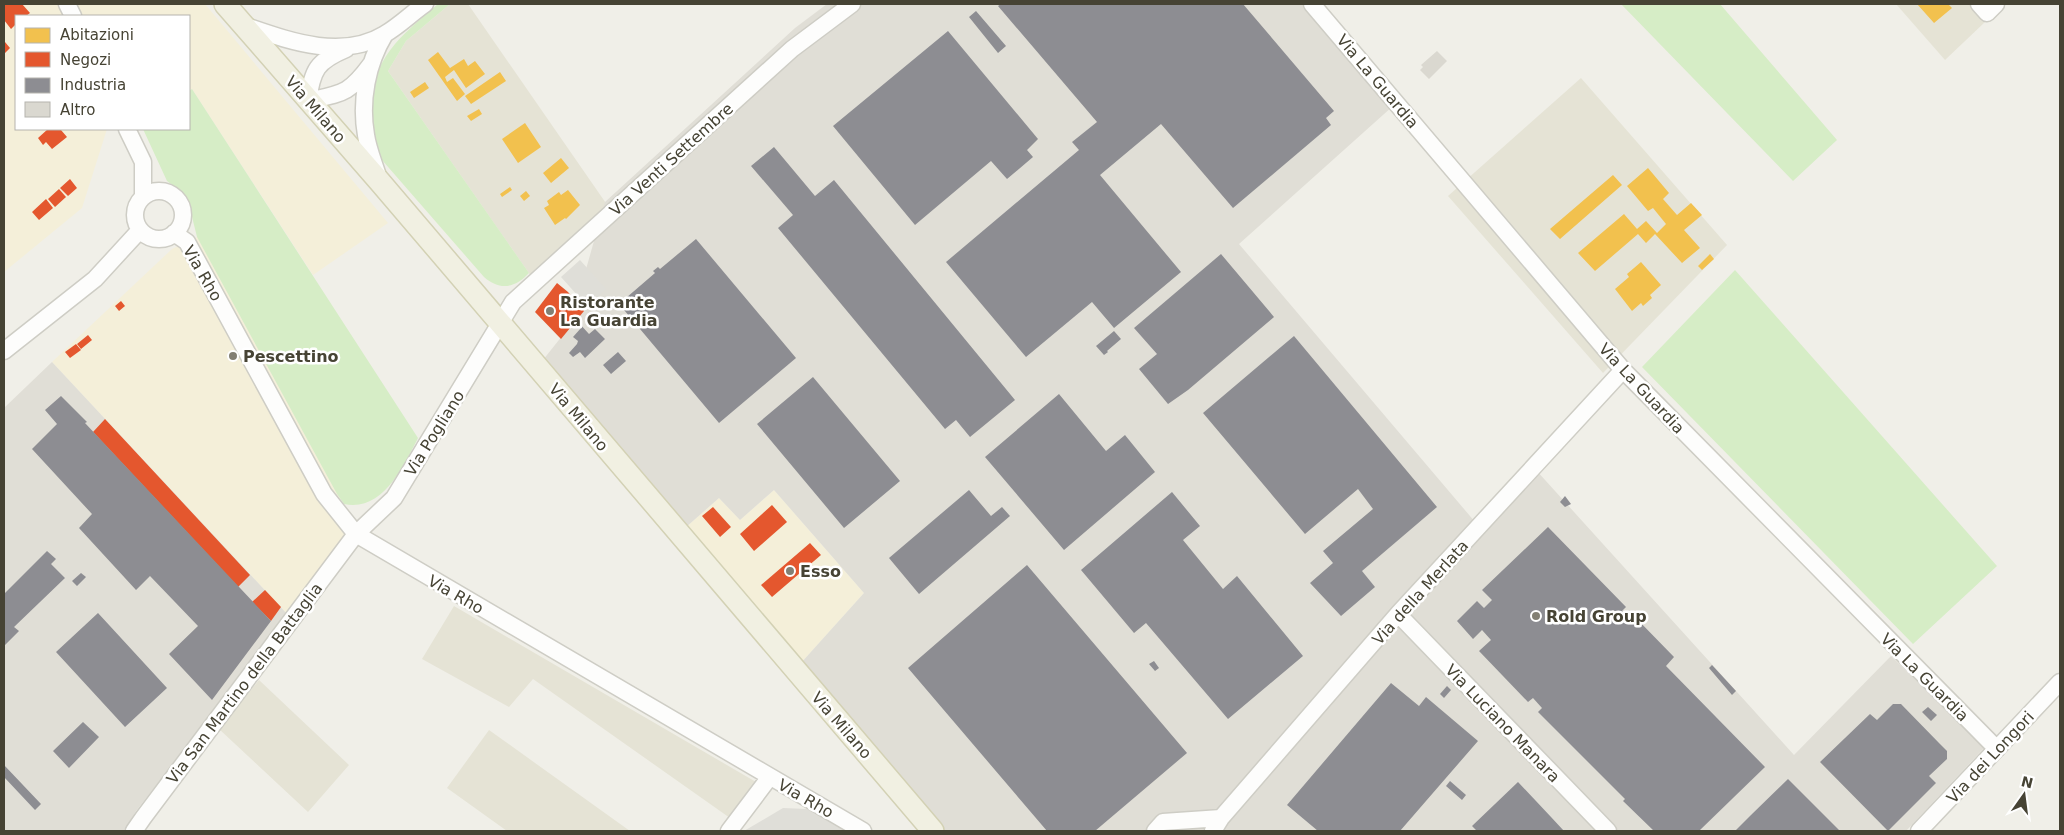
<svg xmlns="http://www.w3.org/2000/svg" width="2064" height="835" viewBox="0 0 2064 835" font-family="'DejaVu Sans',sans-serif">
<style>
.residential{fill:#e5e3d5}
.commercial{fill:#f4efd9}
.industrial{fill:#e0ded6}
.green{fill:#d6edc6}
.parking{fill:#dfded8}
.homes{fill:#f2c14e}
.shops{fill:#e4572e}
.industry{fill:#8d8d92}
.building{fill:#dad8d0}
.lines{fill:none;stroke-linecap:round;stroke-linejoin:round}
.minor-casing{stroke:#cecdc5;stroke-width:19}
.major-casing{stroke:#d3d1b4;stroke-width:24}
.minor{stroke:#fdfdfc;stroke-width:16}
.major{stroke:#f1f0e2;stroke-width:21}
.poi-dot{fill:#827f73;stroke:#fff;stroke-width:2}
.labels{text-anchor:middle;stroke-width:5;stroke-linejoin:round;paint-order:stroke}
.street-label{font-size:16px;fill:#464334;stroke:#fff}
.poi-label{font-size:16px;font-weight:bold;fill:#464334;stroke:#fff;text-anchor:start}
</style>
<rect width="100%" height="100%" fill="#f0efe8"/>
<path class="residential" d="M450 4H468L610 209 531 276 388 71 406 41Z
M1896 4H2004L1945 60Z
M1581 78 1727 245 1603 373 1448 196Z
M454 606 756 782 730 818 533 679 509 707 422 659Z
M259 680 349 765 308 812 219 729Z
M489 730 630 831H507L447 788Z"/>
<path class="commercial" d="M4 4H62L68 16H16V129H107L82 208 4 272Z
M77 4H205L388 223 313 275 192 89 189 91V16H83Z
M197 237 337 494 357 526 288 615 52 362 172 249Z
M774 490 864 593 801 663 685 528 719 498 740 520Z"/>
<path class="industrial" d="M827 4H1305L1393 106 1239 244 1481 529 1536 470 1794 755 1891 656 1985 747 1906 831H944L801 663 864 593 774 490 740 520 719 498 685 528 543 360 570 326 605 202 795 28Z
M52 362 288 615 136 811 124 831H4V408Z"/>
<path class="green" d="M438 4H450L406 41 388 71 529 273C515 288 500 291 484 277L382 160C374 148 373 136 372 123 366 63 397 39 438 4Z
M1621 4H1720L1837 140 1793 181Z
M192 89 418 438C403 467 383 512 344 504L337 494 197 237 188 201 180 191 167 181 143 129H189V91Z
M1735 270 1997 566 1913 644 1642 367Z"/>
<path class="parking" d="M580 260 606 289 587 306 561 277Z
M783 808 807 809 847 831H744Z"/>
<path class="homes" d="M1917 4H1948L1952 8 1934 23Z
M438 52 450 68 464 59 468 66 475 61 485 74 466 88 454 70 445 77 447 82 453 78 465 94 457 101 428 60Z
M500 72 506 81 471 104 465 96Z
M425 82 429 88 414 98 410 92Z
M479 109 482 114 471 121 467 116Z
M525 123 541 147 518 163 502 139Z
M561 158 569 168 551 183 543 173Z
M1648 168 1669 193 1663 199 1677 215 1691 203 1702 215 1684 230 1700 248 1682 263 1655 234 1646 243 1638 234 1595 271 1578 253 1624 214 1637 229 1646 221 1657 233 1666 224 1653 208 1648 211 1627 186Z
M1613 175 1622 185 1560 239 1550 229Z
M510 187 512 190 502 197 500 194Z
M568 190 580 205 566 219 565 218 555 225 544 208 549 205 547 201 559 192 561 195Z
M526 191 530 196 524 201 520 196Z
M1710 254 1714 259 1702 270 1698 266Z
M1641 262 1661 285 1650 295 1652 298 1643 306 1641 303 1632 311 1615 289 1629 277 1627 274Z"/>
<path class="shops" d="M4 4H22L30 13 26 16H16V24L11 29 4 20Z
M5 42 10 48 5 53 4 43Z
M48 129H62L61 130 67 137 52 149 46 142 43 145 38 138Z
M70 179 77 188 68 196 60 188Z
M59 189 66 197 55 207 48 199Z
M46 199 53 208 39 220 32 212Z
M557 283 568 292 584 311 561 339 535 312Z
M121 301 125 306 119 311 115 306Z
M88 335 92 340 81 349 77 344Z
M76 344 81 350 70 358 65 352Z
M105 419 250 575 238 587 93 432Z
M772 505 787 522 754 551 740 534Z
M713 507 731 527 720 537 702 516Z
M810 543 821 555 772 597 761 585Z
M265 590 281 607 271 621 252 602Z"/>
<path class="industry" d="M1001 4H1243L1334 111 1326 118 1331 125 1233 208 1161 124 1100 175 1181 272 1114 328 1092 302 1026 357 946 262 1079 150 1072 142 1097 122 998 6Z
M976 11 1006 46 998 53 969 17Z
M948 31 1038 139 1027 150 1033 157 1007 179 991 161 915 225 833 126Z
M774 147 815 196 834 180 1015 400 970 437 956 420 945 429 778 228 793 215 751 166Z
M696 239 796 358 719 423 619 304 655 273 653 271 658 267 660 269Z
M1221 254 1274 317 1188 390 1168 404 1139 369 1157 354 1134 328Z
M579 323 589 334 595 329 605 339 585 358 580 352 573 357 569 353 577 344 578 341 573 337 581 328 578 324Z
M1114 331 1121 339 1107 351 1108 352 1104 355 1096 346Z
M1294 336 1437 507 1362 571 1375 587 1341 616 1310 583 1333 563 1323 551 1373 509 1358 489 1305 534 1203 413Z
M618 352 626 361 611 374 603 365Z
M813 377 900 481 844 528 757 424Z
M1059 394 1106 451 1125 435 1155 472 1064 550 985 457Z
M61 396 87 422 85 423 271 621 212 700 169 654 198 626 150 576 136 590 79 528 92 514 32 449 57 424 45 410Z
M969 490 991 516 1002 507 1010 516 919 594 889 558Z
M1172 492 1200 526 1183 540 1223 589 1237 576 1303 656 1228 719 1146 623 1134 633 1081 570Z
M1565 496 1571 504 1565 507 1560 502Z
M1548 527 1626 607 1622 611 1631 620 1635 617 1674 657 1666 666 1765 767 1699 831H1654L1623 801 1625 799 1538 712 1542 708 1533 698 1528 702 1479 651 1491 640 1482 630 1473 639 1457 621 1477 601 1484 608 1492 600 1482 590Z
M47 551 56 559 51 564 65 578 14 627 19 631 4 646V594Z
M1027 565 1187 753 1095 831H1047L908 668Z
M81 573 86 577 77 586 72 581Z
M98 613 167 688 125 727 56 652Z
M1154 661 1159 668 1155 671 1149 664Z
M1712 665 1736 691 1732 695 1709 668Z
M1391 683 1419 706 1426 697 1478 741 1400 831H1318L1287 805Z
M1447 686 1451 690 1444 698 1440 694Z
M1893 704H1901L1939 743 1947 751V759L1929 776 1936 783 1888 831 1820 762 1870 714 1877 720Z
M1928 707 1937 715 1931 721 1922 712Z
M83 722 99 737 69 768 53 751Z
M4 765 41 804 35 810 4 777Z
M1788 779 1840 831H1735L1751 815Z
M1450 781 1466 795 1462 800 1446 786Z
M1518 782 1551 817 1564 831H1477L1472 826Z"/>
<path class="building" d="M1437 51 1447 61 1429 79 1420 70 1423 67 1421 65Z"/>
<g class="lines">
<g class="minor-casing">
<path id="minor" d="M67 4 73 16
M1312 4 1623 370 1997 749
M1979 4 1987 13 1996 4
M243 25C287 40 341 61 385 34 399 26 412 13 425 4
M346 49C317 61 312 70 308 101 343 93 349 94 371 64
M127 129 143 162V196
M378 176C374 163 368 149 366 135 360 101 367 64 385 34
M135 215a24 24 0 1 1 48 0a24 24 0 1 1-48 0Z
M174 233 187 242 324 494 356 534 863 831
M4 351 95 279 140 230
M1398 614 1608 831
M134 831 143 818 356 534 394 498 513 302 792 49 852 4
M729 831 769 778
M1155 831 1163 822 1221 818
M1213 831 1221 818 1398 614 1623 370
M1919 831 2060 682"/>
</g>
<g class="major-casing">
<path id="major" d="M225 4 380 182 933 831"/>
</g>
<use href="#minor" class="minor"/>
<use href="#major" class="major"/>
</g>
<g class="poi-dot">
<circle cx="550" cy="311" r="5"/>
<circle cx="233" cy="356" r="5"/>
<circle cx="790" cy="571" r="5"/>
<circle cx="1536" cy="616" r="5"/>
</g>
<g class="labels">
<g class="street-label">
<text transform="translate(1378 81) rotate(50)" y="6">Via La Guardia</text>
<text transform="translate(316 109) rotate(49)" y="6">Via Milano</text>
<text transform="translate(671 159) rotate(-42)" y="6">Via Venti Settembre</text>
<text transform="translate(203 273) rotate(60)" y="6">Via Rho</text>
<text transform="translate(1642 388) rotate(47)" y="6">Via La Guardia</text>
<text transform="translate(579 417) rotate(50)" y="6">Via Milano</text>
<text transform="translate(434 433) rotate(-58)" y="6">Via Pogliano</text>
<text transform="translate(1420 592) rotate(-48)" y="6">Via della Merlata</text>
<text transform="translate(456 594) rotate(30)" y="6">Via Rho</text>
<text transform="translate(1925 677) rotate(45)" y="6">Via La Guardia</text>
<text transform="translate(244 683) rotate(-53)" y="6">Via San Martino della Battaglia</text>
<text transform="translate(1503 723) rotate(46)" y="6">Via Luciano Manara</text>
<text transform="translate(842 725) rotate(49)" y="6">Via Milano</text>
<text transform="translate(1990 757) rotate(-47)" y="6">Via dei Longori</text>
<text transform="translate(806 798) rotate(30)" y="6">Via Rho</text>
</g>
<g class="poi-label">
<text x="560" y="308">Ristorante<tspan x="560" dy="18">La Guardia</tspan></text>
<text x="243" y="362">Pescettino</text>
<text x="800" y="577">Esso</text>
<text x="1546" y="622">Rold Group</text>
</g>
</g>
<rect width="2064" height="835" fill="none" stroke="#464334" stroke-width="10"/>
<rect x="15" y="15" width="175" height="115" fill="#ffffff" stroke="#b5b4ae"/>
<rect x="25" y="28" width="25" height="15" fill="#f2c14e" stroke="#b5b4ae"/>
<text x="60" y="40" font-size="15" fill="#464334">Abitazioni</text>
<rect x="25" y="52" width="25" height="15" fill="#e4572e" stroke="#b5b4ae"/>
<text x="60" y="65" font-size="15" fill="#464334">Negozi</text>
<rect x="25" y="78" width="25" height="15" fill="#8d8d92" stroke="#b5b4ae"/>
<text x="60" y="90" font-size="15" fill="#464334">Industria</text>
<rect x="25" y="102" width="25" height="15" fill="#dad8d0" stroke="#b5b4ae"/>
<text x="60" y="115" font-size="15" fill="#464334">Altro</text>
<g transform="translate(2024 795) rotate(14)" stroke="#ffffff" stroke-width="4" paint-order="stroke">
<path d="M0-4L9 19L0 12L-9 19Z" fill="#464334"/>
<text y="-8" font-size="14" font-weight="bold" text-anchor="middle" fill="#464334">N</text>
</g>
</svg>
